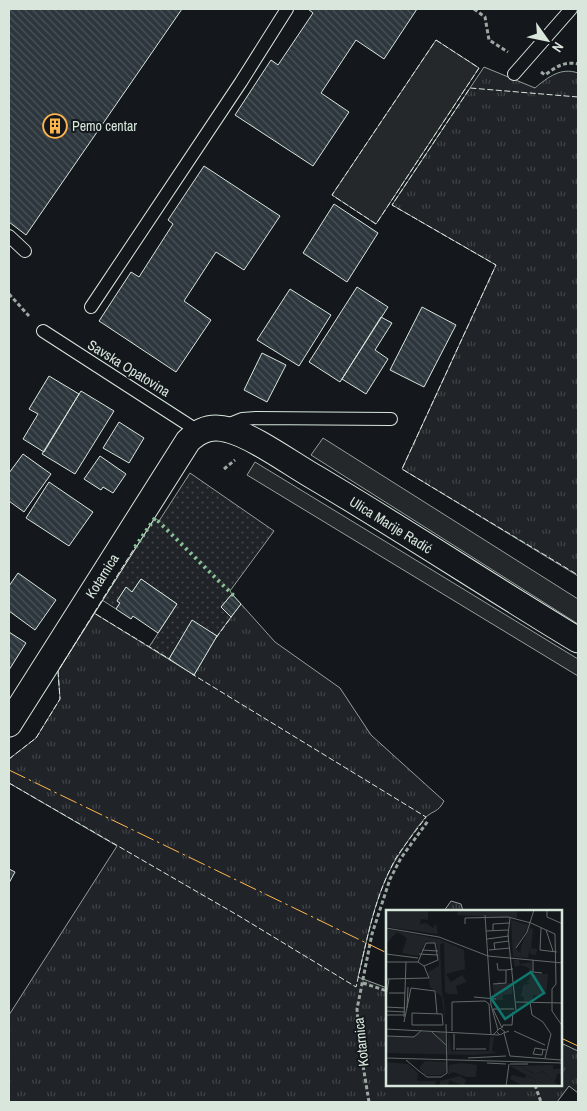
<svg xmlns="http://www.w3.org/2000/svg" width="587" height="1111" viewBox="0 0 587 1111" font-family="'Archivo Narrow',sans-serif">
<style>
.grass{fill:url(#grass-tufts);stroke:#939e99}
.garden{fill:url(#garden-dots);stroke:#939e99}
.parking{fill:#24282b;stroke:#939e99}
.building{fill:url(#building-back-hatch);stroke:#d8e6dc}
.lines{fill:none;stroke-linecap:round;stroke-linejoin:round}
.lane-casing{stroke:#d8e6dc;stroke-width:14}
.street-casing{stroke:#d8e6dc;stroke-width:27}
.path{stroke:#9da8a2;stroke-width:3;stroke-dasharray:4 2.5;stroke-linecap:butt}
.lane{stroke:#14181c;stroke-width:12}
.street{stroke:#14181c;stroke-width:25}
.hedge{stroke:#8ac095;stroke-width:4;stroke-dasharray:2.5 4;stroke-linecap:butt}
.fence{stroke:#d8e6dc;stroke-width:1;stroke-dasharray:6 2.5;stroke-linecap:butt}
.power{stroke:#ffb74d;stroke-width:1;stroke-dasharray:18 4 2.5 4;stroke-linecap:butt}
.labels{text-anchor:middle;stroke-width:4;stroke-linejoin:round;paint-order:stroke}
.poi-label{font-size:14px;fill:#d8e6dc;stroke:#14181c;text-anchor:start}
.street-label{font-size:14px;fill:#d8e6dc;stroke:#14181c}
.inset-road{fill:none;stroke:#626a69;stroke-width:1}
.view{fill:#0f766e;fill-opacity:0.15;stroke:#0f766e;stroke-width:2.5}
.inset-edge{fill:none;stroke:#d8e6dc;stroke-width:2.5}
</style>
<defs>
<pattern id="grass-tufts" width="24" height="20" patternUnits="userSpaceOnUse" patternTransform="scale(1.25)"><rect width="24" height="20" fill="#202428"/><path d="M3 7l-1-3M5 7V3M7 7l1-3M15 17l-1-3M17 17v-4M19 17l1-3" fill="none" stroke="#404447"/></pattern>
<pattern id="garden-dots" width="8" height="8" patternUnits="userSpaceOnUse" patternTransform="scale(1.25)"><rect width="8" height="8" fill="#202428"/><path d="M2 2h.1M6 6h.1" fill="none" stroke="#404447" stroke-width="1.8" stroke-linecap="round"/></pattern>
<pattern id="building-back-hatch" width="6" height="6" patternUnits="userSpaceOnUse" patternTransform="scale(1.25)"><rect width="6" height="6" fill="#2c363c"/><path d="M-1 5l2 2M0 0l6 6M5-1l2 2" fill="none" stroke="#4a5358"/></pattern>
</defs>
<rect width="100%" height="100%" fill="#14181c"/>
<path class="grass" d="M484 67 535 88C548 77 561 67 578 73V576L402 469 496 265 392 205Z
M241 604 275 642 340 688 371 735 444 801C438 813 433 810 425 818 415 829 406 844 398 856 375 892 368 937 358 977L387 988V1085H561V1043L578 1051V1093L569 1086 557 1102H9V1015L117 846 9 783V759L36 738 60 699 58 671 94 613 194 675 218 634Z
M451 901 461 904 463 911H444Z"/>
<path class="garden" d="M190 473 274 531 230 591 232 594 221 607 231 617 217 636 192 621 169 659 149 647 177 604 141 579 132 592 126 588 117 601 120 603 116 609 102 600 155 518 159 521Z"/>
<path class="parking" d="M436 40 479 68 376 224 332 195Z
M323 438 578 599V624L311 455Z
M255 462 578 659V676L247 475Z"/>
<path class="building" d="M9 9H182L26 235 9 222Z
M308 9H417L384 59 356 40 321 93 349 112 313 166 235 115 271 60 278 65 313 13Z
M204 166 280 216 244 270 216 252 184 301 211 320 176 372 99 321 131 272 139 277 173 224 168 220Z
M334 204 378 233 347 282 303 253Z
M357 287 388 307 340 382 309 362Z
M290 289 331 315 299 366 257 340Z
M422 307 456 325 424 387 390 370Z
M381 317 392 323 375 350 388 359 366 394 342 379Z
M262 353 286 365 267 402 244 390Z
M49 376 79 394 44 452 23 439 38 414 29 409Z
M81 391 114 411 75 474 42 454Z
M119 422 144 438 129 463 103 448Z
M23 454 51 474 24 512 9 501V473Z
M100 456 126 474 113 493 103 487 101 490 84 479Z
M49 482 93 512 69 546 26 518Z
M18 573 56 600 35 630 9 611V586Z
M141 579 177 604 158 633 133 616 131 619 116 609 120 603 117 601 126 587 132 592Z
M232 594 241 604 231 617 221 607Z
M192 620 217 636 194 675 169 659Z
M9 632 26 643 9 670Z
M9 869 15 872 9 883Z"/>
<g class="lines">
<g class="lane-casing">
<path id="lane" d="M514 74 571 9
M9 236 25 251
M91 307 241 82 287 9
M43 331 198 431
M222 427 242 419 256 418 391 419"/>
</g>
<g class="street-casing">
<path id="street" d="M9 724 188 441C200 429 213 425 229 430 253 436 293 465 316 478 404 530 490 587 578 640"/>
</g>
<path class="path" d="M474 9 485 17 489 40 508 52
M541 72 545 75C556 67 564 61 578 64
M9 294 29 316
M224 469 235 460
M363 983 387 991
M535 1085 541 1102
M369 1102 360 1047 357 1009 372 934 390 879 401 858 428 821"/>
<use href="#lane" class="lane"/>
<use href="#street" class="street"/>
<path class="hedge" d="M135 547 155 518 235 597"/>
<path class="fence" d="M436 40 479 68 376 224 332 195Z
M578 97 470 88 392 205 496 265 402 469 578 575
M94 613 135 547
M216 638 232 616
M9 759 36 738 60 699 58 671 94 613 171 660
M9 783 239 916 356 987C366 944 374 897 396 858 405 844 416 831 426 817L192 674"/>
<path class="power" d="M9 770 387 953
M561 1038 578 1046"/>
</g>
<defs>
<g id="building-ring" transform="scale(1.25)"><circle r="9.5" fill="#14181c" stroke="#ffb74d" stroke-width="1.5"/><path d="M-4-6H4V6H1V3H-1V6H-4ZM-2.5-4.3h1.7v1.8h-1.7ZM.8-4.3h1.7v1.8H.8ZM-2.5-1h1.7V.8h-1.7ZM.8-1h1.7V.8H.8Z" fill="#ffb74d"/></g>
</defs>
<g fill-rule="evenodd">
<use href="#building-ring" x="55" y="126"/>
</g>
<g class="labels">
<g class="poi-label">
<text x="72" y="131">Pemo centar</text>
</g>
<g class="street-label">
<text transform="translate(129 368) rotate(32)" y="5">Savska Opatovina</text>
<text transform="translate(391 525) rotate(32)" y="5">Ulica Marije Radić</text>
<text transform="translate(102 576) rotate(-58)" y="5">Kotarnica</text>
<text transform="translate(361 1042) rotate(-96)" y="5">Kotarnica</text>
</g>
</g>
<g transform="translate(386 910)">
<rect width="176" height="176" fill="#14181c"/>
<path d="M0 0H42V10L35 9 34 14 40 13 47 18 50 14 52 24 0 17ZM72 0H131V8L71 5ZM125 10 143 15 130 38 133 43 134 38 135 46V36L142 20 146 21 143 20 144 17 147 20 145 38 151 39 150 45 144 44V38L142 48 170 50 127 47ZM0 19 53 29 78 40 79 59 60 64 65 72 76 65 81 72 70 76 72 84H63L59 82 58 33 54 34 56 83 58 90 59 107V111L56 87 44 77 42 62 53 56 51 34 40 31 32 46 16 43 21 28 11 22 0 34ZM128 50H133L134 54 146 52 145 64H162L160 85H147V91L138 92V87L135 86 137 75 145 73 140 72 144 69 143 58 135 55 129 57ZM112 69 114 73H126V84L117 85V90H110L108 87 107 75 112 73ZM35 122H46L55 127 49 122H59L61 144 63 123 65 141H103L104 127 108 126 106 141 111 143 88 145 0 143V127H25ZM39 151 60 152 61 161 56 165H39L33 158ZM0 152 22 154 32 163 31 171H50L48 176H0ZM75 153 91 155 90 167H80L67 162 62 165 63 155ZM124 156H134L148 164 157 162 173 176H147L150 170ZM74 166 80 170 78 176 63 170 62 176H54V171Z" fill="#202428"/>
<path d="M167 155V159H176V165L172 163 168 173 157 161 149 164 134 156ZM125 158 150 170 147 176H137L124 169 126 165 139 168 140 165Z" fill="#202428"/>
<path class="inset-road" d="M161 0V7L177 14M99 5 105 95 112 120M124 8 122 25 130 100M79 14V8L122 7 145 13 169 24 170 74M0 18 53 27 102 46 177 53M155 18 154 40 171 42M160 20 167 41M100 21 122 20M107 21V14L123 13M101 29 123 26M130 38 141 22 148 0M36 40 52 41M103 40 124 38M109 40 108 33 123 31M0 44 32 48M33 44 52 45M147 50V62L156 63M0 52H32L38 56 43 68 0 69M32 52 40 33H49L52 50 38 56M111 53 112 60H120M107 74 120 73V60L127 59M170 74 166 79V101L177 117M3 83H19M88 87 110 89M0 88 3 69M130 92 177 93M144 92 146 105 157 112 165 124 159 148M0 97 19 98M21 98 22 77M107 99 116 118M107 99H128M0 101 19 102M26 103 56 104 57 115H26ZM0 105H19M18 107 20 52M18 112 25 78 49 81 51 104M116 118 117 115H126L127 102M0 119 113 125M66 121V92L99 91 103 94 105 125M123 121 118 123 124 146M128 121 159 135M46 122 60 135M68 124V140M107 125 114 118 119 122 114 125 111 122M0 126 28 127 36 120M70 139H100M157 140 156 145 147 144 149 138 160 140M124 146 175 150M0 148 177 153M82 148 120 146M20 150 33 161M101 153 120 154M124 154H142M33 161 41 167H55L61 163 60 114M120 176 123 154"/>
<path class="view" d="M145 62 158 83 119 109 105 88Z"/>
<rect width="176" height="176" class="inset-edge"/>
</g>
<rect width="587" height="1111" fill="none" stroke="#d8e6dc" stroke-width="20"/>
<g transform="translate(547 40) rotate(123)" stroke="#14181c" stroke-width="4" paint-order="stroke">
<path d="M0-4L9 19L0 12L-9 19Z" fill="#d8e6dc"/>
<text y="-8" font-size="14" font-weight="bold" text-anchor="middle" fill="#d8e6dc">N</text>
</g>
</svg>
